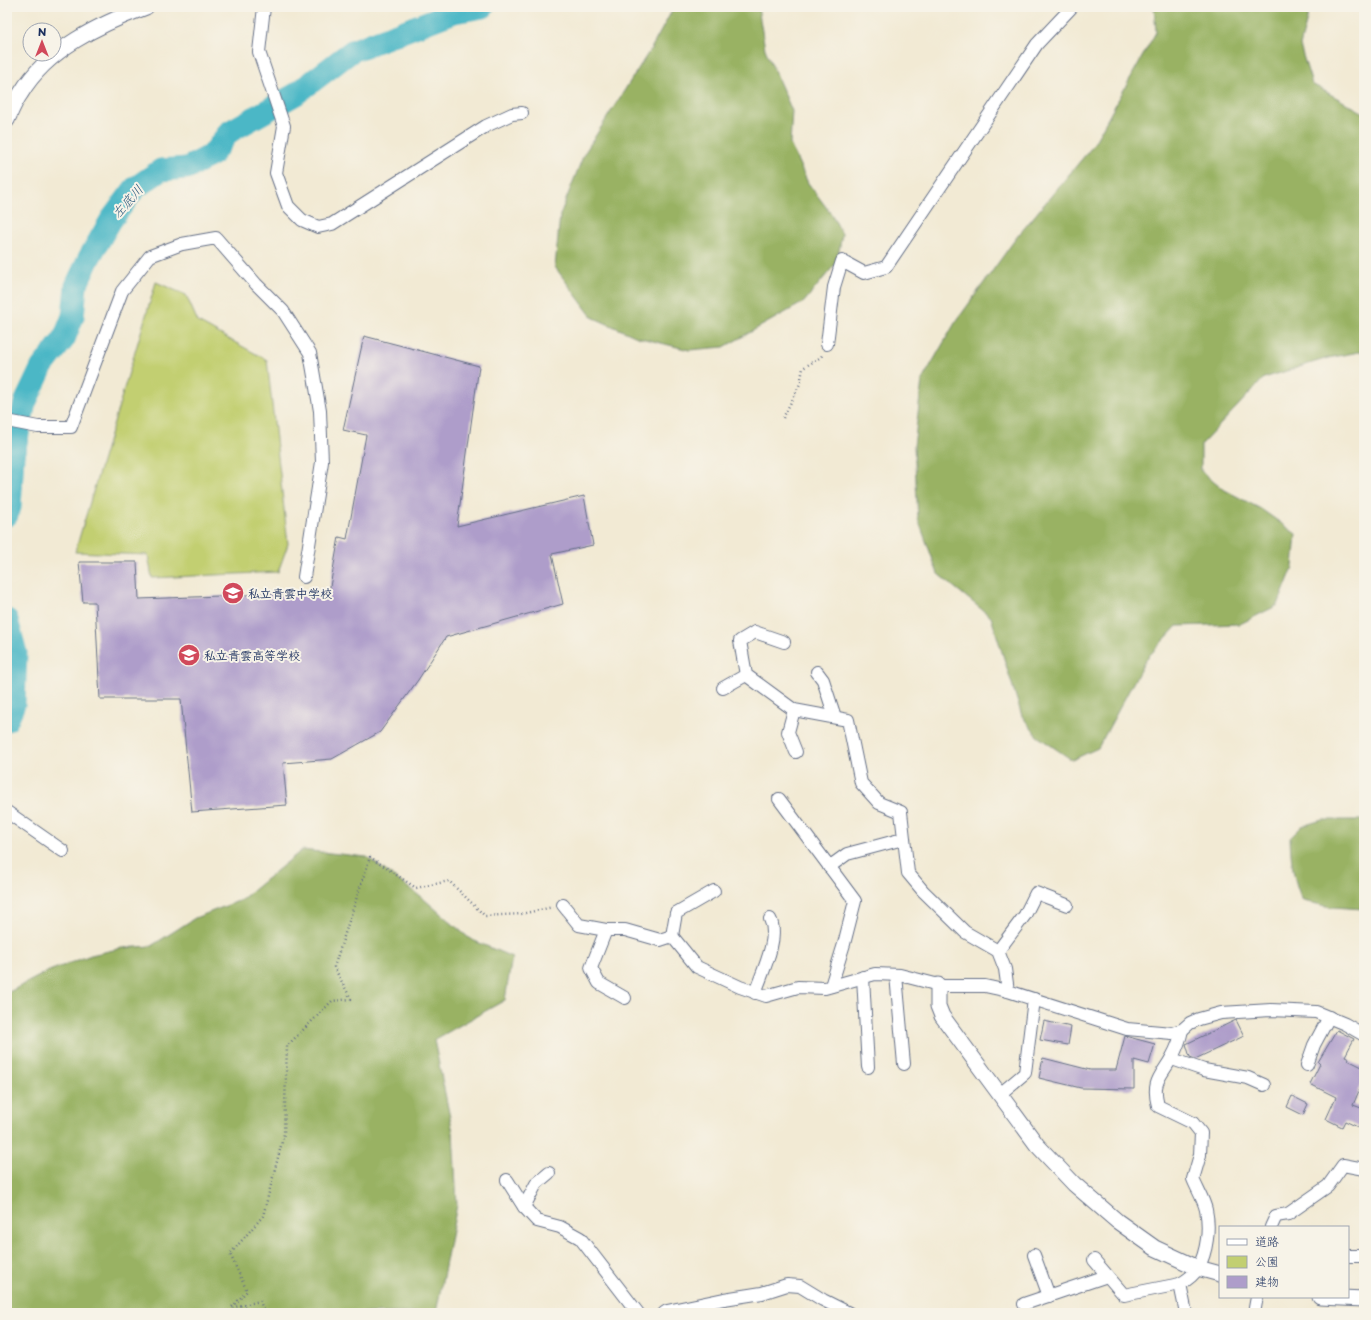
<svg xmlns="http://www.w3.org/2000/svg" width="1371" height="1320" viewBox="0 0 1371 1320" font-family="'Playpen Sans','Klee One',sans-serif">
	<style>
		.green { fill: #c2cf71; stroke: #6e7f68 }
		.forest { fill: #99b263; stroke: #5a7060 }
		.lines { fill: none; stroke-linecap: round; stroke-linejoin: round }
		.river { stroke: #4bb7c6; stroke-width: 23 }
		.building { fill: #ae9dca }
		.minor-casing { stroke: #667087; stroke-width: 14 }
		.tertiary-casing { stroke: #667087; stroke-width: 17 }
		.path { stroke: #667087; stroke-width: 2.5; stroke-dasharray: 1 3; stroke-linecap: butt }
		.minor { stroke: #fff; stroke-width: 12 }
		.tertiary { stroke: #fff; stroke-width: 15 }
		.labels { text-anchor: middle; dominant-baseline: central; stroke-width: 4; stroke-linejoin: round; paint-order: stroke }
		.poi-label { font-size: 12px; font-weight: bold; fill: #1b2f5e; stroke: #f7f3e8; text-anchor: start }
		.water-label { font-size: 13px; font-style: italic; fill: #29587d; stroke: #f7f3e8 }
	</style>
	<rect width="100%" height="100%" fill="#f7f3e8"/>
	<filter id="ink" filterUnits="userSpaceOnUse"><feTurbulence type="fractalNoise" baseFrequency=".025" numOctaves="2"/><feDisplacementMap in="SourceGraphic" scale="8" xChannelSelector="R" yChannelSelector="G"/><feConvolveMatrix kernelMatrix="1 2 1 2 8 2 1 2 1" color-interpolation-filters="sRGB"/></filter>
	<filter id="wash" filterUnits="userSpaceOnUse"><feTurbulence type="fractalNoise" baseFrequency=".012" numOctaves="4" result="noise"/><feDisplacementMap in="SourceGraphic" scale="16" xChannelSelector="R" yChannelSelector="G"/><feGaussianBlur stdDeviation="0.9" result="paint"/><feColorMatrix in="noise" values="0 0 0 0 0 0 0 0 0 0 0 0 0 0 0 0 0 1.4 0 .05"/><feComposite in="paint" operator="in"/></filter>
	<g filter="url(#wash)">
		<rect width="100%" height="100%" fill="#f2ead4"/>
		<polygon class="green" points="156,282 186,295 198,322 267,360 288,544 278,572 152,578 148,555 75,552"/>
		<g class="forest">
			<polygon points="674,7 758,7 765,49 792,111 790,144 808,183 832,215 842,234 837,262 804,302 724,347 689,350 637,337 592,317 555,267 560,215 584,154 652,47"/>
			<polygon points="1154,7 1310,7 1300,46 1312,84 1364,113 1364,351 1328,358 1264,378 1201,445 1201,471 1221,488 1261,509 1296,534 1293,567 1278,605 1240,624 1177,626 1146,659 1098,748 1072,760 1037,736 1022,716 991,617 938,574 918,519 914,446 922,380 955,323 1016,238 1092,147 1156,32"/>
			<path d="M1322,820H1364V909L1331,907L1303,901C1293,881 1291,860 1290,838L1302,826Z"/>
			<polygon points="302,850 367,857 425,900 470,939 512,957 505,1000 434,1040 453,1132 457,1205 436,1313 7,1313 7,993 49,971 91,955 122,948 151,946 195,918 241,900"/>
		</g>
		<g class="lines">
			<g class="river">
				<polyline points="7,515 10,507 13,456 25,403 42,367 64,339 73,316 76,286 89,258 111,220 135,188 161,170 187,168 212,155 229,132 296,94 352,51 454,12 483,7"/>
				<polyline points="7,620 16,653 14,704 7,720"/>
			</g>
		</g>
		<g id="blocks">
			<g class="building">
				<polygon points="364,336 479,366 457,526 584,496 593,545 552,554 563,604 446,637 418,680 380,732 332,759 283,763 287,805 192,812 181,699 100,699 95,602 83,602 79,562 137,562 139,599 329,592 339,537 347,539 366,435 343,430"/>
				<polygon points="1236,1020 1244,1036 1195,1059 1190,1057 1186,1044"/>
				<polygon points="1044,1021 1071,1027 1068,1045 1040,1040"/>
				<polygon points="1337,1030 1354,1039 1345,1056 1349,1058 1348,1060 1364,1068 1364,1079 1353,1105 1364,1109 1364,1130 1345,1121 1342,1127 1326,1119 1336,1097 1310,1084 1320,1064 1318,1062"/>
				<polygon points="1125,1036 1155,1044 1149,1064 1134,1060 1134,1089 1081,1088 1039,1078 1043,1058 1090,1070 1116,1070"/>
				<polygon points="1292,1096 1308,1104 1303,1115 1287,1107"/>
			</g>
		</g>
	</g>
	<g filter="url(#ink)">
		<use href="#blocks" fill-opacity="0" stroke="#667087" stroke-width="1"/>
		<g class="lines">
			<g class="minor-casing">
				<g id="minor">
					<polyline points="264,7 259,52 284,126 276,173 288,206 302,220 318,227 332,224 486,126 512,114 522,113"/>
					<polyline points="827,344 834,287 842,261 864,273 886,267 1037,44 1072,7"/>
					<polyline points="7,421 38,427 71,427 122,291 150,256 182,244 216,238 256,284 283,311 310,353 320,411 322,462 304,577"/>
					<polyline points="784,642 755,632 740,641 746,675 794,710 848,720 861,783 879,803 901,812 908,873 923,891 965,932 998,951 1005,969 1008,991"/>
					<polyline points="817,672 823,680 835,717"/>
					<polyline points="723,688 746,675"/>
					<polyline points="794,710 788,732 796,752"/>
					<polyline points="779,799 855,901 844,944 831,986"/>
					<polyline points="7,812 63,851"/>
					<polyline points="829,867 847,854 903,839"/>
					<polyline points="563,905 579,925 606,930 625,930 660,940 672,936 697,967 740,987 766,996 798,987 825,988 875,974 900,975 943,986 985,986 1008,991 1127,1029 1172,1033 1182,1030 1190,1023 1199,1019 1221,1013 1271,1010 1316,1012 1345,1024 1364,1035"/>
					<polyline points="606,930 591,968 599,983 625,998"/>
					<polyline points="672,936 676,913 714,891"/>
					<polyline points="998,951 1025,915 1036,893 1067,905"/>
					<polyline points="896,975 904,1064"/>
					<polyline points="863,977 868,1067"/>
					<path d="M755,993C762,973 780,937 770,919"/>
					<path d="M1182,1030C1180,1040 1177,1048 1172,1057C1162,1076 1151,1080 1158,1106L1193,1123L1201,1133L1200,1155L1193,1179C1197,1189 1204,1200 1206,1210C1210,1228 1207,1252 1198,1268C1194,1275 1187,1280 1180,1284L1186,1313"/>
					<polyline points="1172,1059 1204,1070 1248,1078 1264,1085"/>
					<polyline points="1307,1065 1314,1045 1329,1017"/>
					<polyline points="1000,1094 1025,1073 1034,999"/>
					<polyline points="507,1180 524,1207 537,1221 560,1227 580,1238 638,1313"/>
					<polyline points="524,1207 536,1184 549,1173"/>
					<polyline points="1271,1227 1276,1216 1288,1214 1328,1186 1343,1165 1364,1169"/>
					<polyline points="1034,1255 1049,1296"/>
					<polyline points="1348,1256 1364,1256"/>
					<polyline points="1094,1260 1124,1295 1180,1284"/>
					<polyline points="1024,1304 1107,1276"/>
					<polyline points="664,1313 667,1311 724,1299 762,1293 787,1285 800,1286 823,1300 849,1313"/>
					<polyline points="1254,1313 1257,1297"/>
				</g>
			</g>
			<g class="tertiary-casing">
				<g id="tertiary">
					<path d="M7,120C11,111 15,101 21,93C47,49 100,24 146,7"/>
					<polyline points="938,985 938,1006 942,1016 1037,1145 1074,1184 1117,1221 1155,1248 1198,1268 1220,1274"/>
					<polyline points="1320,1297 1364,1299"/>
				</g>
			</g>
			<g class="path">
				<polyline points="783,418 800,384 803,368 821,357 823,354"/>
				<polyline points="264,1313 260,1301 231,1308 247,1291 230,1254 263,1216 284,1134 287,1046 332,1001 351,999 334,967 370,857 416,888 449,881 485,916 521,914 553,907"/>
			</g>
			<use href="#minor" class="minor"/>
			<use href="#tertiary" class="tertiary"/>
		</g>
	</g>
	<defs>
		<g id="school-disc" transform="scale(1.15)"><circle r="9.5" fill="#d1495b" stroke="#f7f3e8"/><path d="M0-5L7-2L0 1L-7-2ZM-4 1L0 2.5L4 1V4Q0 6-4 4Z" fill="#fff"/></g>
	</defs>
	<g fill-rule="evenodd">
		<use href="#school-disc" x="233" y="593"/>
		<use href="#school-disc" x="189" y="655"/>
	</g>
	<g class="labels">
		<g class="poi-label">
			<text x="248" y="593">私立青雲中学校</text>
			<text x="204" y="655">私立青雲高等学校</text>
		</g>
		<g class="water-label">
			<text transform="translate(127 201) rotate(-49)">左底川</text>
		</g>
	</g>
	<rect width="1371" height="1320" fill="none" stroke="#f7f3e8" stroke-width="24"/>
	<rect x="1219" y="1226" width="130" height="72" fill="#f7f3e8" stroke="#9fa5b1"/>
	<rect x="1227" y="1239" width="20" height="6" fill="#ffffff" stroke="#9fa5b1"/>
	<text x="1255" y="1246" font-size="12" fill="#1b2f5e">道路</text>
	<rect x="1227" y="1256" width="20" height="12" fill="#c2cf71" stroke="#9fa5b1"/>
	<text x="1255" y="1266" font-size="12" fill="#1b2f5e">公園</text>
	<rect x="1227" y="1276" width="20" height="12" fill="#ae9dca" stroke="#9fa5b1"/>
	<text x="1255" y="1286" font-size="12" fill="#1b2f5e">建物</text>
	<g transform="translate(42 42)"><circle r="19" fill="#f7f3e8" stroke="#9fa5b1"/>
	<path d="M0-3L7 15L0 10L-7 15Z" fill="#d1495b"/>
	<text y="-6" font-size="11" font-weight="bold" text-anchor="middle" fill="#1b2f5e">N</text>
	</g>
</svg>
